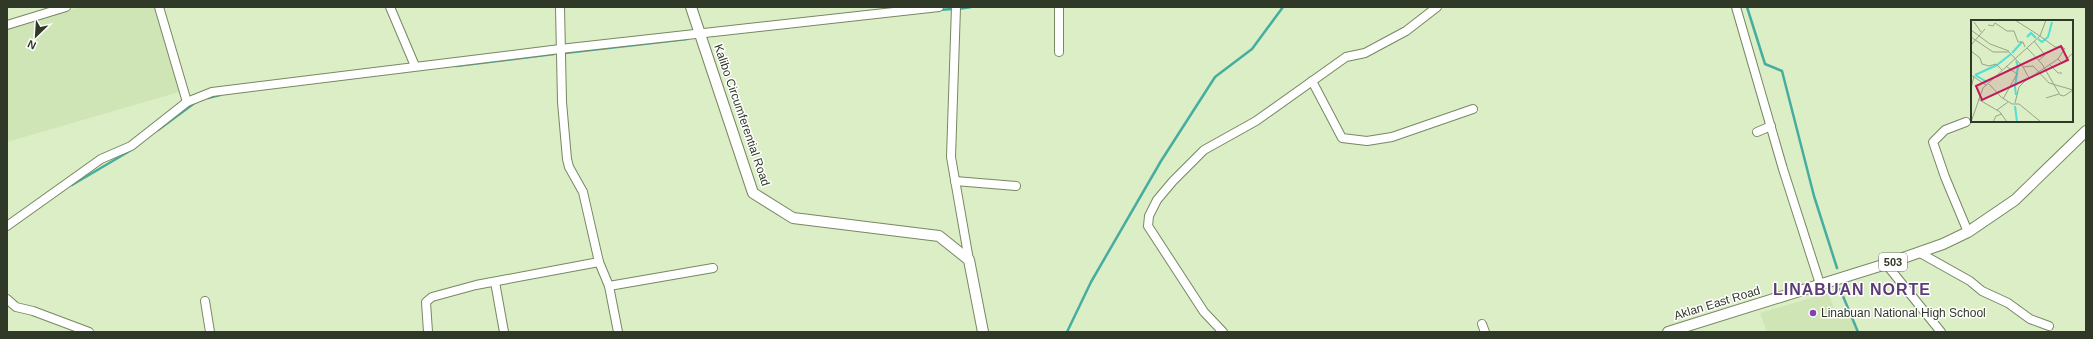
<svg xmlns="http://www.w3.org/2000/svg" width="2093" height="339" viewBox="0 0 2093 339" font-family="Arial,sans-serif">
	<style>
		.built { fill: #cfe5b5 }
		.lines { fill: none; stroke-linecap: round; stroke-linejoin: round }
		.stream { stroke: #46ada0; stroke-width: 2.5 }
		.minor-casing { stroke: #778863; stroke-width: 10 }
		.major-casing { stroke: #778863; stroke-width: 12 }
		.minor { stroke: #fff; stroke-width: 8 }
		.major { stroke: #fff; stroke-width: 10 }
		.poi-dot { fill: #8340b4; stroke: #fff; stroke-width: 1.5 }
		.labels { text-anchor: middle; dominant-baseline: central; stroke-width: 3; stroke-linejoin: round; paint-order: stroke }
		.shield { fill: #fff; stroke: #6e7468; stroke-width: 1 }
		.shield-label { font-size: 11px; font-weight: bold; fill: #303828 }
		.street-label { font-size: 12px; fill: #303828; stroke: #fff }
		.poi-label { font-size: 12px; fill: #303828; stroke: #fff; text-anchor: start }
		.district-label { font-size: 16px; font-weight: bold; letter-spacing: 1px; fill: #5d3d78; stroke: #fff }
		.inset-river { fill: none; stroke: #4fdfd4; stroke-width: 2 }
		.inset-road { fill: none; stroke: #97a586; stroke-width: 1 }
		.view { fill: #c2185b; fill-opacity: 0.15; stroke: #c2185b; stroke-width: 2 }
		.inset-edge { fill: none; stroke: #303828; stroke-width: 2 }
	</style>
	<rect width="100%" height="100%" fill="#dbeec5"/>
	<g class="built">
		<polygon points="79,7 155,7 179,92 7,142 7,29"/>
		<polygon points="1828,293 1837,315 1848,311 1858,332 1767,332 1760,313"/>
	</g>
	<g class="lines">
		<g class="stream">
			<polyline points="1747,7 1765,64 1782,71 1814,196 1837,268"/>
			<polyline points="958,9 971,7"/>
			<polyline points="938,10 953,9"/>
			<polyline points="565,53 687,39"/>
			<polyline points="456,66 554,54"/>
			<polyline points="208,98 220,95"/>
			<polyline points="158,130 196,102"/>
			<polyline points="72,185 133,149"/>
			<polyline points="1840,289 1858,332"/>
			<polyline points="1067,332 1091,282 1161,161 1215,77 1252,49 1283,7"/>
		</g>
		<g class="minor-casing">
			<g id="minor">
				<polyline points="390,7 415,66"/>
				<polyline points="560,7 562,102 567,159 569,167 583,192 599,262 609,286 618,332"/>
				<polyline points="956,7 951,157 969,260"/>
				<polyline points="1736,7 1783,169 1820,284"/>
				<polyline points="7,25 66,7"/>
				<polyline points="1059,52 1059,7"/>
				<polyline points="1312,81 1342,138 1367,141 1392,137 1473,109"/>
				<polyline points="187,102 212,92 560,49 939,7"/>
				<polyline points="1966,122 1945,130 1933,142 1945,177 1968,232"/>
				<polyline points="1757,132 1771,126"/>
				<polyline points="955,181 1016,186"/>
				<polyline points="7,226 101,159 131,146 187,102 159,7"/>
				<polyline points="1920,253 1970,281 1982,291 2008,303 2030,319 2049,326"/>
				<polyline points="1886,264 1941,332"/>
				<polyline points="495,282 504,332"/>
				<polyline points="609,286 713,268"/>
				<polyline points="7,299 16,307 33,311 89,332"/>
				<polyline points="205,301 210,332"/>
				<polyline points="1482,324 1485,332"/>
				<polyline points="428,332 426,302 432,297 476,285 599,262"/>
				<polyline points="1223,332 1204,312 1148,226 1149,216 1157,200 1173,181 1204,150 1256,121 1346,57 1365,53 1406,31 1437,7"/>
			</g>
		</g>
		<g class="major-casing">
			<g id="major">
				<polyline points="691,7 753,193 793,218 939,236 969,260 983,332"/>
				<polyline points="1668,332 1886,264 1943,244 1968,232 2015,200 2086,131"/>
			</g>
		</g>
		<use href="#minor" class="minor"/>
		<use href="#major" class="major"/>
	</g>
	<circle class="poi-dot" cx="1813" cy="313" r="4"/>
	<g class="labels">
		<rect class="shield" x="1879" y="253" width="28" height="18" rx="3"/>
		<g class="shield-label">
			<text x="1893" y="262">503</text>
		</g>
		<g class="street-label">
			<text transform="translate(742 115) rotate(71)">Kalibo Circumferential Road</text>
			<text transform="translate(1717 303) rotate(-17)">Aklan East Road</text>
		</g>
		<g class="poi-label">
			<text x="1821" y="313">Linabuan National High School</text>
		</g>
		<g class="district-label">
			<text x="1852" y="289">LINABUAN NORTE</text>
		</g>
	</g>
	<g transform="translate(1971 20)">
		<rect width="102" height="102" fill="#dbeec5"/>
		<path class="inset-river" d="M56,17L60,13L65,18M67,19L71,22L77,17L81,2M41,33L51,22M45,41L47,46L44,67L45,75M26,45L40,34M4,55L16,62M4,55L26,45M44,86L46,102"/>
		<path class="inset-road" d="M44,0L69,16M3,2L10,12M17,5L22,6L24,3L36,11H43L47,22H52L54,27M0,10L19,24L38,31M69,16L84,27L93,28M0,17L22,32H38L52,47L62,46L78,63L102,70M63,21L74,35L68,40M0,25L14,9M56,28L71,44L89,75L93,76L102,70M94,28L87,39L91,43L102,33M0,31L9,38L11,44L18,46L25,44L31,50M79,45L87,53H91M52,47L58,58M0,55L15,65M18,64L30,77L41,84H48L70,102M0,68L3,56M75,78L88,74M7,79L29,92L36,102M32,79L46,54L35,46M44,83L48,67L54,61L87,39M26,90L37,82M0,102L12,68L69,16L75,0M22,102L25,96L31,94"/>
		<path class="view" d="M90,26L97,40L11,80L5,66Z"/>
		<rect width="102" height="102" class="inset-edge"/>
	</g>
	<rect width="2093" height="339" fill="none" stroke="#303828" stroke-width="16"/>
	<g transform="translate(36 36) rotate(205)" stroke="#ffffff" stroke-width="3" paint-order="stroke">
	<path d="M0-3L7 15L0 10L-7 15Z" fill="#303828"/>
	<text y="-6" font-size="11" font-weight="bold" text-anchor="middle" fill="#303828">N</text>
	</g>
</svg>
